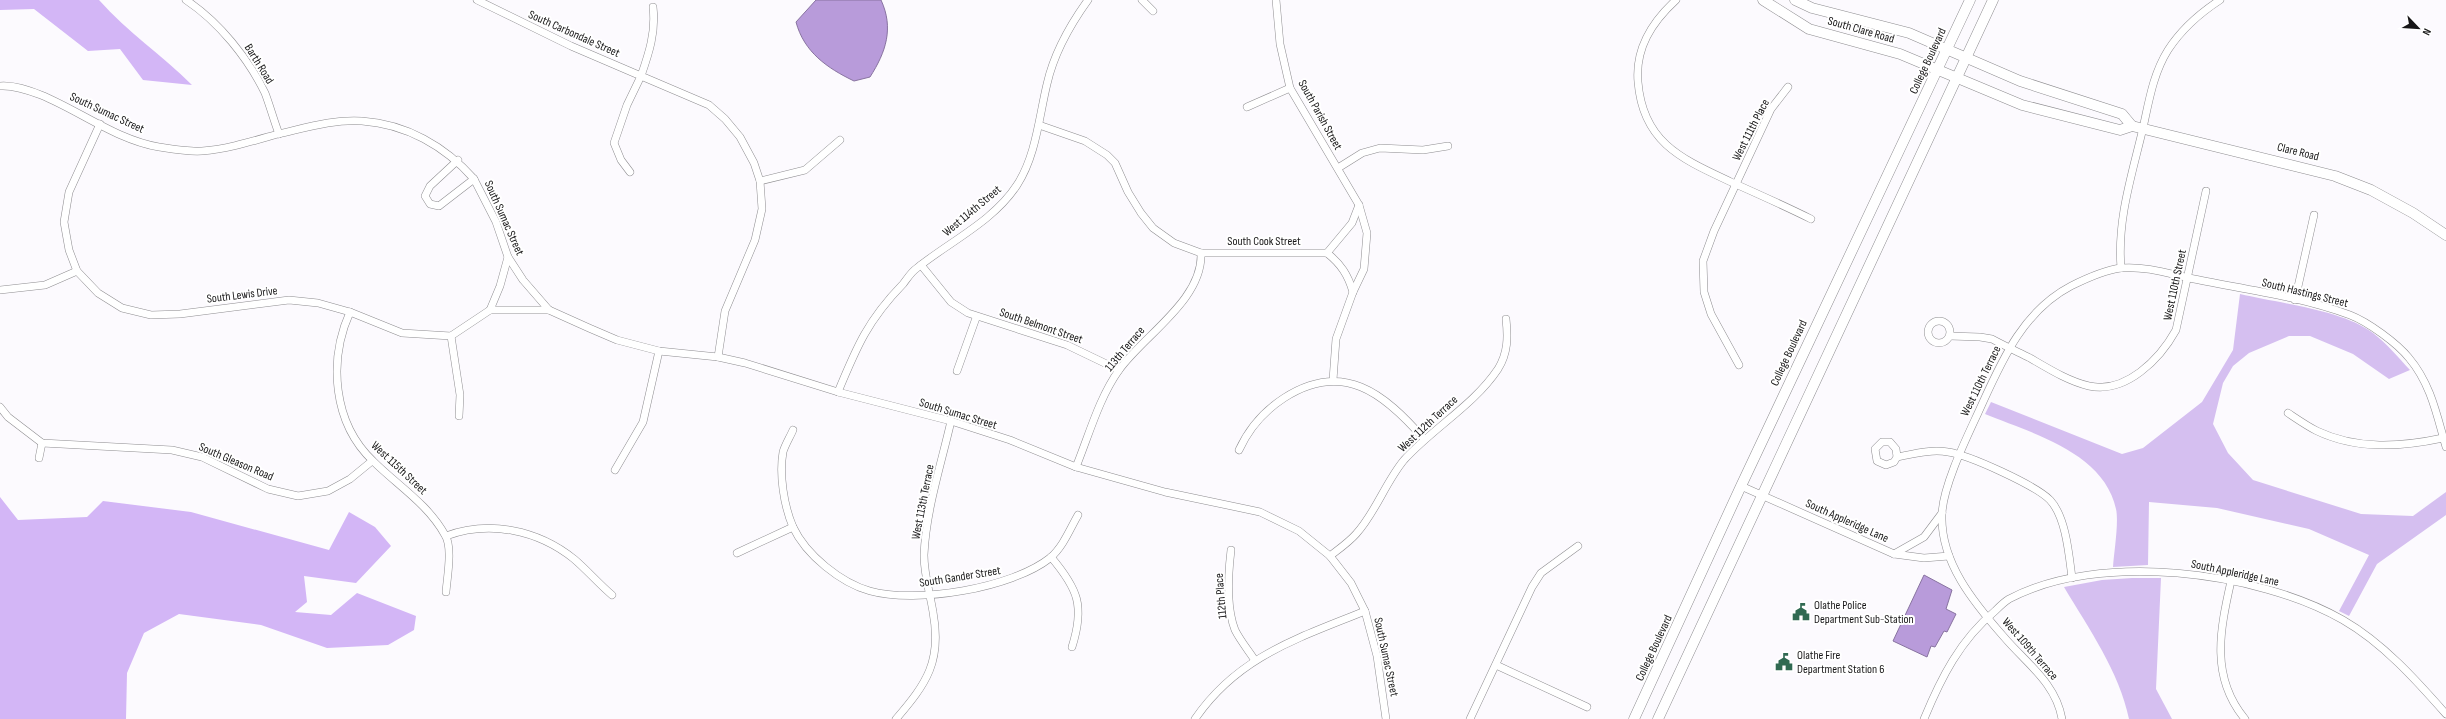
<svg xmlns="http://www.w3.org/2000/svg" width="2446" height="719" viewBox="0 0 2446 719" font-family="'Sofia Sans Condensed',sans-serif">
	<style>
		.green { fill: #d5bff0 }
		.forest { fill: #d3b6f6 }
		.water { fill: #b89bda; stroke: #8873a0 }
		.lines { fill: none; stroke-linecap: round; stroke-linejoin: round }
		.street-casing { stroke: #8e8d90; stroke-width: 8 }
		.secondary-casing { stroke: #8e8d90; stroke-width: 11 }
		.street { stroke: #fff; stroke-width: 7 }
		.secondary { stroke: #fff; stroke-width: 10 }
		.labels { text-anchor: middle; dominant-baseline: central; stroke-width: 4; stroke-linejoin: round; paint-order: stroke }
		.street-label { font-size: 12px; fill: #171617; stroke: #fff }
		.poi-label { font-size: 12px; fill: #171617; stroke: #fff; text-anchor: start }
	</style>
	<rect width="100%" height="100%" fill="#fcfafe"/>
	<g class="green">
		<path d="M2240,294C2278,303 2343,310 2373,333C2387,344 2398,357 2410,370L2389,379L2353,354L2310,336H2289L2249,353L2233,366L2223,383L2213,424L2228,453L2253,480L2361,514L2413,516L2446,492V515L2377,564L2349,616L2339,611L2369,555L2309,529L2217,508L2149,502L2148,565L2113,567C2114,552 2119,522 2116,509C2104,452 2031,433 1985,414L1991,402L2122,454L2143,448L2202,402L2233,350Z"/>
		<path d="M2132,578H2161L2156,689L2172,719H2129C2119,671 2089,629 2064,587L2102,580Z"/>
	</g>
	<g class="forest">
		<path d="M0,0H99C127,32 162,55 192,85L143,80L120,49L88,51L34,9L0,10Z"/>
		<polygon points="0,497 18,520 87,517 103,501 191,512 329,550 349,512 375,527 391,546 356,583 304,576 307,602 295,612 331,615 357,593 416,616 414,630 388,645 327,648 261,625 179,614 144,633 127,673 126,719 0,719"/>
	</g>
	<g class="water">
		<path d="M816,0H881C894,28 886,52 870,77L854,81C827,68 804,52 796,22Z"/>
		<polygon points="1924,575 1952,590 1946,609 1956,614 1947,632 1944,631 1935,647 1931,646 1927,657 1893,641"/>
	</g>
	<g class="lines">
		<g class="street-casing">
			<g id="street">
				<path d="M186,0C219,22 248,58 265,93C270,106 274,121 279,134"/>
				<polyline points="477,0 571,46 641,76 627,105 614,143 621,160 630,172"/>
				<polyline points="1142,0 1153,11"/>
				<polyline points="1276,0 1280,44 1290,88 1359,205 1367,233 1364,269 1353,292 1336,339 1333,380"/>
				<path d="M1676,0C1652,22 1635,48 1638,82C1643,143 1682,159 1731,182C1758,194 1785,206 1811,219"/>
				<path d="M653,7C656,32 649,53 641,76L709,105L725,119L740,137L754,163L760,181L762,209L755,240L725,311L718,357"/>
				<path d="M0,86C14,85 28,90 41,95C80,111 117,140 159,147C172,149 188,152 202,151C228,149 253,141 278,134C305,128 334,119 362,121C406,124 445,146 474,179L439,206L430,204L425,196L430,186L458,160"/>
				<polyline points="1247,107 1290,88"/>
				<polyline points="100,124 69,192 64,222 69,250 77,271 98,293 122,308 151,315 180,314 289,300 318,303 350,312 402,333 451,336 490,310 500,286 508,257"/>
				<polyline points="1039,125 1085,141 1107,155 1115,163 1128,192 1141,213 1153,228 1174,243 1201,253 1327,253 1352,223 1359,205"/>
				<polyline points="1338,168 1362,153 1380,148 1423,150 1448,146"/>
				<polyline points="474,179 496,222 508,257 523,280 549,310 589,328 617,340 659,351 718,357 745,363 838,392 951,421 1010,440 1076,467 1165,492 1260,512 1299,531 1330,556 1351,583 1365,611 1377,656 1386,719"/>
				<polyline points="760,181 805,170 840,140"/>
				<path d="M1327,253C1341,264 1348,275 1353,292"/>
				<polyline points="921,265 951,302 968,313 1067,345 1119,370"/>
				<path d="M2121,268C2117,219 2132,175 2143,128C2149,101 2153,74 2168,50C2181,30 2200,13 2220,0"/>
				<polyline points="0,290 45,285 77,271"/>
				<polyline points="2295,300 2314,215"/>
				<polyline points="490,310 549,310"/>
				<path d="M350,312C328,361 333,423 373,461C397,485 428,504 445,535C453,547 447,578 446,592"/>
				<circle cx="1939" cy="332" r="11"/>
				<polyline points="451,336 460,395 459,416"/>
				<path d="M1950,336L1980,337L1992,339C2005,346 2018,352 2030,358C2049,369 2068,381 2089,386C2126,394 2160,359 2176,330L2206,191"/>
				<polyline points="1739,365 1711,314 1704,292 1703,261 1714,231 1771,109 1788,87"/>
				<polyline points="957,371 976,318"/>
				<path d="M838,392C857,346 868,320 903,284C907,279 911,272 917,268C949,242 994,221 1017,185C1036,156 1039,117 1047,84C1054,53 1070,25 1088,0"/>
				<polyline points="0,407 8,417 42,443 172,450 202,457 268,489 298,496 328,491 350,479 372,461"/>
				<path d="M2288,413C2297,419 2307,426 2317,431C2357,450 2401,447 2443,438"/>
				<path d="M793,430C790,437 785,445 783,452C779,475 784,506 793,527C806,555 841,583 870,591C917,604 1012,588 1050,558C1063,547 1070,529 1078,515"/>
				<path d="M1239,450C1249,428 1264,411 1284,398C1343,360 1384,393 1424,439"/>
				<path d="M1897,457L1896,449L1890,442H1882L1875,449L1877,461L1886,465L1894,462L1897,457C1913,454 1931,449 1948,452C1969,455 2035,485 2050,500C2066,517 2069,555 2072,578"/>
				<polyline points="39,458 42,443"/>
				<path d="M1076,467C1089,435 1099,398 1119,370C1144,335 1203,300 1201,253"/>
				<polyline points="615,470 643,422 659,351"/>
				<polyline points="1741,486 1894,554 1924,558 1949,556"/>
				<path d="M446,536C490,520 538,530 574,559C587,570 599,584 612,595"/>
				<path d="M1231,550C1228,575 1226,607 1235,630C1240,640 1248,650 1254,659"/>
				<polyline points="737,553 793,527"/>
				<polyline points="1894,554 1924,537 1942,513"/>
				<path d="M1330,556C1339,549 1349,542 1356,534C1376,512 1385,483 1404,460C1433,428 1474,405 1498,369C1508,353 1508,337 1506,319"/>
				<path d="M1051,557C1078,589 1085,606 1072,647"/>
				<path d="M2231,581C2220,630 2210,677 2245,719"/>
				<polyline points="1496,665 1587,707"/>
				<path d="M896,719C927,683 942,661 933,612C930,593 924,575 924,555C926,510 941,465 951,421"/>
				<path d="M1195,719C1238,656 1299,638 1365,611"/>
				<polyline points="1470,719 1532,587 1541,573 1578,546"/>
				<path d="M1924,719C1941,678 1960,640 1995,611C1999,607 2004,602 2009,599C2099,551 2257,571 2343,620C2383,643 2416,680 2446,714"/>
				<path d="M2062,719C2056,683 2026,663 2004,637C1974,603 1940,562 1942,514C1943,486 1966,439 1978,413C2000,365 2021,312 2071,286C2085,279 2105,270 2121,268C2144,266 2167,273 2189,278C2242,289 2299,296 2350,315C2368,322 2397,343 2409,358C2431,384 2437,416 2446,447"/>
			</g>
		</g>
		<g class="secondary-casing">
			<g id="secondary">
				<polyline points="1763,0 1809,29 1900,54 2022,105 2120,130 2132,126 2335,176 2371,190 2413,213 2446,235"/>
				<polyline points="1795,0 1812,8 1909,33 2020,81 2122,114 2132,126"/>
				<polyline points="1634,719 1741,486 1970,0"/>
				<polyline points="1658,719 1993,0"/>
			</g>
		</g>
		<use href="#street" class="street"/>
		<use href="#secondary" class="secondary"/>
	</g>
	<defs>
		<g id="civic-bare" transform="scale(1.38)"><path d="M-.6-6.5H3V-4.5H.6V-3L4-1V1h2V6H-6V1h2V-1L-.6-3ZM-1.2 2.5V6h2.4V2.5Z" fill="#316a52" stroke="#fff" stroke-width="2.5" paint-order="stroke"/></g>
	</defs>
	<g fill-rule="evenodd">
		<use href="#civic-bare" x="1801" y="612"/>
		<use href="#civic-bare" x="1784" y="662"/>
	</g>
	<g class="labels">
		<g class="street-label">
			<text transform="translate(1861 30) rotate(16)">South Clare Road</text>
			<text transform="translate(574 34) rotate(24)">South Carbondale Street</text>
			<text transform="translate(1928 61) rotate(-65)">College Boulevard</text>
			<text transform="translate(259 64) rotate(58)">Barth Road</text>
			<text transform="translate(107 113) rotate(25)">South Sumac Street</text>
			<text transform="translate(1320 115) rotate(61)">South Parish Street</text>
			<text transform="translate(1751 130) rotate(-63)">West 111th Place</text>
			<text transform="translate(2298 152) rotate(14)">Clare Road</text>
			<text transform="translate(972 211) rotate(-40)">West 114th Street</text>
			<text transform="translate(504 218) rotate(66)">South Sumac Street</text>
			<text x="1264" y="241">South Cook Street</text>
			<text transform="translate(2175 285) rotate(-78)">West 110th Street</text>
			<text transform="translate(2305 293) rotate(14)">South Hastings Street</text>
			<text transform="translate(242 295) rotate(-7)">South Lewis Drive</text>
			<text transform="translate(1041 326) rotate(19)">South Belmont Street</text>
			<text transform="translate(1125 349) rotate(-50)">113th Terrace</text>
			<text transform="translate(1789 353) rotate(-65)">College Boulevard</text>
			<text transform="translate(1981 381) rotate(-64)">West 110th Terrace</text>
			<text transform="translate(958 414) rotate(17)">South Sumac Street</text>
			<text transform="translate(1428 424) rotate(-43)">West 112th Terrace</text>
			<text transform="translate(236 462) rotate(23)">South Gleason Road</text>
			<text transform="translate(399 468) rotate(43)">West 115th Street</text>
			<text transform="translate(923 502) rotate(-79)">West 113th Terrace</text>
			<text transform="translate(1847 521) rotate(24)">South Appleridge Lane</text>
			<text transform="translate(2235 573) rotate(12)">South Appleridge Lane</text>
			<text transform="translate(960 577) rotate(-9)">South Gander Street</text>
			<text transform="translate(1221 596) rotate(-95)">112th Place</text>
			<text transform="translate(1654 648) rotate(-65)">College Boulevard</text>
			<text transform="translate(2030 649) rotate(49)">West 109th Terrace</text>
			<text transform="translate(1386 657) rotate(78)">South Sumac Street</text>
		</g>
		<g class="poi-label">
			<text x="1814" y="605">Olathe Police<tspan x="1814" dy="14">Department Sub-Station</tspan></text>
			<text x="1797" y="655">Olathe Fire<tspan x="1797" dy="14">Department Station 6</tspan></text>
		</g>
	</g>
	<g transform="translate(2418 28) rotate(115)" stroke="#ffffff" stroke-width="3" paint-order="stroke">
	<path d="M0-3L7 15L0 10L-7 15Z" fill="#171617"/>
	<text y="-6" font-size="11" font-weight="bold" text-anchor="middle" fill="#171617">N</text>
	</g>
</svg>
